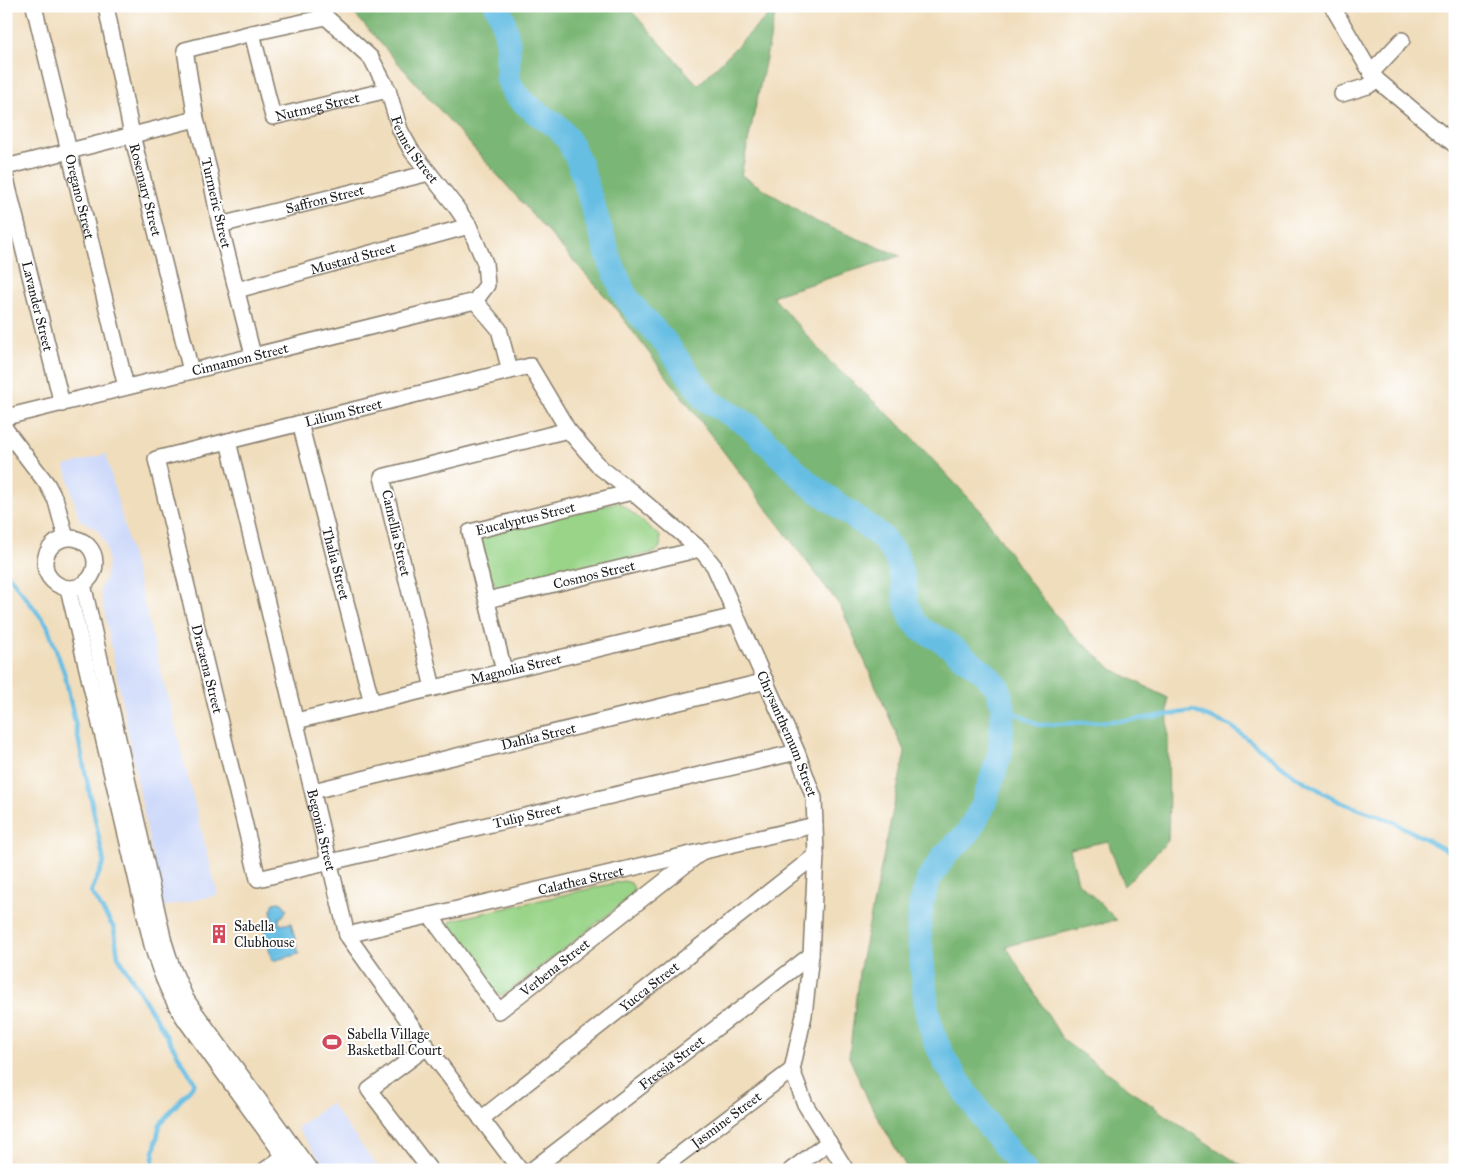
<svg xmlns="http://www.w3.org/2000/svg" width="1461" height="1176" viewBox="0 0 1461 1176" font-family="'IM FELL Great Primer',serif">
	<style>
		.built { fill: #cfdafa }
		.green { fill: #99d488; stroke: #5a7852 }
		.forest { fill: #7ab674; stroke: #4b6948 }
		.water { fill: #66bee3; stroke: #416d80 }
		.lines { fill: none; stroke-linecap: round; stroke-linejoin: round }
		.stream { stroke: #66bee3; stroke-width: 4.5 }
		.river { stroke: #66bee3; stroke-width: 25 }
		.minor-casing { stroke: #867c6c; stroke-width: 18 }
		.minor { stroke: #fff; stroke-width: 15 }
		.labels { text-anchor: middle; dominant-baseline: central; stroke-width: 4; stroke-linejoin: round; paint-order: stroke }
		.street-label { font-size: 14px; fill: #1c1c1c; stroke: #fff }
		.poi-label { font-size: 14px; fill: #1c1c1c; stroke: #fff; text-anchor: start }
	</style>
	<rect width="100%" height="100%" fill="#fff"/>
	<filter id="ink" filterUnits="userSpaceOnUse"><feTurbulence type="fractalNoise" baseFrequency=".02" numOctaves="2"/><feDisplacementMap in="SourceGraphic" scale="10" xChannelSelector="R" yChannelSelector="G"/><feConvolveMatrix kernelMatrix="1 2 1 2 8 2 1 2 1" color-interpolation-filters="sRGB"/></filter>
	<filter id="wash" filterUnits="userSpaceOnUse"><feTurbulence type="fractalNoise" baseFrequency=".0096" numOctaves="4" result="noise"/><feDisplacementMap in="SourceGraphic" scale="20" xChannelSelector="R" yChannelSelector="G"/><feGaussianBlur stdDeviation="1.12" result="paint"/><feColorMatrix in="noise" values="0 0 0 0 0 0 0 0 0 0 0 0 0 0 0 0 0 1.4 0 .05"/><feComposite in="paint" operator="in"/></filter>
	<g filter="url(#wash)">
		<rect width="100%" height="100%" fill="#f0ddbc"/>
		<g class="built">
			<polygon points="106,454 218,895 162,907 100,589 106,576 108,561 106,545 98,530 79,519 65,466"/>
			<polygon points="330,1103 380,1170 328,1170 297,1128"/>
		</g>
		<g class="green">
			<path d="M619,502L660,536C661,544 661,548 655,552L506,588L500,589C487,580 486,558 482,544V539L485,534Z"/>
			<polygon points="624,881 631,883 634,889 632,896 508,992 501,995 496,994 448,929 449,923 453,920"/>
		</g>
		<path class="forest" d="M353,6H627L698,85L777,6L741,175L817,222L900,256L772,296L831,363L901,426L981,511L1028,580L1068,630L1112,669L1168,698C1167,746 1170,793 1168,841L1124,886L1108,841L1070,849L1078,882L1117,920L1006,946L1063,1040L1166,1116L1248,1170H908L870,1104L849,1057L859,972L905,753L841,607L612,304L351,10Z"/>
		<polygon class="water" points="278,902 282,903 287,909 283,916 279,918 280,925 291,923 299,954 272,961 264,930 274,927 271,910 274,903"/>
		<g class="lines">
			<g class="stream">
				<polyline points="6,572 47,625 65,675 104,862 91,892 114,928 118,956 195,1083 160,1124 153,1157 153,1170"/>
				<polyline points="1003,707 1039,725 1132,720 1193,711 1231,726 1295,776 1340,802 1390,820 1455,855"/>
			</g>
			<polyline class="river" points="497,6 503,19 508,43 508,79 515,94 534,111 558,127 569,141 579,162 609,258 624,294 636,310 665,342 707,400 750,426 809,484 881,536 896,556 904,582 906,603 913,620 922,630 943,641 985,673 998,688 1003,707 1000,753 983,806 967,834 945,855 929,879 921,904 919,932 927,1012 935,1040 946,1063 990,1128 1024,1170"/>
		</g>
	</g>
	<g filter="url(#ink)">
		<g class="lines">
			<g class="minor-casing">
				<g id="minor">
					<path id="s1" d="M34,6L126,387"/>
					<path id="s2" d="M106,6L132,135L191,371"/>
					<path id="s3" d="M319,6L326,17L371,58L388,90L400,130L411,150L456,207L469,226L485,263L487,285L475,301"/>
					<polyline points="1332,6 1367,66 1377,80 1455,145"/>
					<path id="s4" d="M252,33L273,117L388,90"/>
					<polyline points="1371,73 1402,40"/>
					<polyline points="1342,94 1368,86 1377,80"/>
					<polyline points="6,167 196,119"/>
					<path id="s5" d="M6,179L62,404"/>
					<path id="s6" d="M220,225L429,173"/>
					<path id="s7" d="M237,290L469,226"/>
					<polyline points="475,301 499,329 510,371"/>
					<polyline points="253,355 220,225 210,174 196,119 185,50 252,33 326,17"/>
					<path id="s8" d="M6,417L475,301"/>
					<path id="s9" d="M300,423L372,703"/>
					<polyline points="6,430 47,484 56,501 66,538"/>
					<path id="s10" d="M228,441L347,935L427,1047L520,1170"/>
					<circle cx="70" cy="563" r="25"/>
					<polyline points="83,584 164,942 172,967 186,999 197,1015 310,1170"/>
					<path d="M68,588L152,945C160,972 170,998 186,1021L294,1170"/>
					<path id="s11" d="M487,600L700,549"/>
					<path id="s12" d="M504,671L470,532L632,492"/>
					<polyline points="433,688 382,477 568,430"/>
					<path id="s13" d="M296,721L735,616"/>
					<path id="s14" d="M797,752L258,879L156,459L530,366L568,430L601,468L632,492L700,549L714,566L797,752L814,798L816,855L811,955L804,1015L792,1070L805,1104L846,1170"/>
					<path id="s15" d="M313,791L766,681"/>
					<path id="s16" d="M430,915L499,1011L698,855"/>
					<path id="s17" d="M347,935L815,825"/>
					<polyline points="427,1047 369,1090 430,1170"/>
					<path id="s18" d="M481,1119L816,855"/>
					<polyline points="265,1170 291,1151"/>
					<path id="s19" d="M532,1170L811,955"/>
					<path id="s20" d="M659,1170L792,1070"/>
					<polyline points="791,1170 829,1142"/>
				</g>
			</g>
			<use href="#minor" class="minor"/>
		</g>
	</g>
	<defs>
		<g id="building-bare" transform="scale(1.5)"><path d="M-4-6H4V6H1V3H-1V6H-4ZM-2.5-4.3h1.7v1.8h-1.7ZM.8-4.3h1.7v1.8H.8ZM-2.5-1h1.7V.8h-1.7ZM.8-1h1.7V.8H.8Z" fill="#d1495b" stroke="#fff" stroke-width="2.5" paint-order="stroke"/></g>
		<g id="stadium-bare" transform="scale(1.5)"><path d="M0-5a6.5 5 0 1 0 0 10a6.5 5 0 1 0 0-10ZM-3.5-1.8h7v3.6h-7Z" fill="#d1495b" stroke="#fff" stroke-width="2.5" paint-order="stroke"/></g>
	</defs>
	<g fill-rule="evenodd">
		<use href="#building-bare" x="219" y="934"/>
		<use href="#stadium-bare" x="332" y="1042"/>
	</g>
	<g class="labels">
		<g class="street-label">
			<text stroke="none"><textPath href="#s4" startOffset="132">Nutmeg Street</textPath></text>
			<text stroke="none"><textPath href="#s3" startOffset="176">Fennel Street</textPath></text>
			<text stroke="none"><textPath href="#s2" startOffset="188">Rosemary Street</textPath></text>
			<text stroke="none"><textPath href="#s1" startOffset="196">Oregano Street</textPath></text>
			<text stroke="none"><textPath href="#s6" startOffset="108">Saffron Street</textPath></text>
			<text transform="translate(216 203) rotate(77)">Turmeric Street</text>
			<text stroke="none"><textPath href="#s7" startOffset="120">Mustard Street</textPath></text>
			<text stroke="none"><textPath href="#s5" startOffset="131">Lavander Street</textPath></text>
			<text stroke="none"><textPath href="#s8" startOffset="241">Cinnamon Street</textPath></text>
			<text stroke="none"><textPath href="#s14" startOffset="1179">Lilium Street</textPath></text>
			<text stroke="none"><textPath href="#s12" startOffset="200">Eucalyptus Street</textPath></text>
			<text transform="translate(396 533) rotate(77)">Camellia Street</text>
			<text stroke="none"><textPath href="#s9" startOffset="145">Thalia Street</textPath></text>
			<text stroke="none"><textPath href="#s11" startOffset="110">Cosmos Street</textPath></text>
			<text stroke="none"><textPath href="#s13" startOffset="226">Magnolia Street</textPath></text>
			<text transform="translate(207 669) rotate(76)">Dracaena Street</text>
			<text stroke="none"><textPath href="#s14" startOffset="1829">Chrysanthemum Street</textPath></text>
			<text stroke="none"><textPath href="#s15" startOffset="232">Dahlia Street</textPath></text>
			<text transform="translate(527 816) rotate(-13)">Tulip Street</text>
			<text stroke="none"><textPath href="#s10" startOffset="400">Begonia Street</textPath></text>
			<text stroke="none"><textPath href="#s17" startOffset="240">Calathea Street</textPath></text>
			<text stroke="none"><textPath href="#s16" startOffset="189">Verbena Street</textPath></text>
			<text stroke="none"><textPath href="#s18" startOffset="214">Yucca Street</textPath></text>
			<text stroke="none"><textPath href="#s19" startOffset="176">Freesia Street</textPath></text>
			<text stroke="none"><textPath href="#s20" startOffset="84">Jasmine Street</textPath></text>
		</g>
		<g class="poi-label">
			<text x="234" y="926">Sabella<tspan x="234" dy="16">Clubhouse</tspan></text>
			<text x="347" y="1034">Sabella Village<tspan x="347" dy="16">Basketball Court</tspan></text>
		</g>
	</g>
	<rect width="1461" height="1176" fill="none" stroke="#fff" stroke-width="25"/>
</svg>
